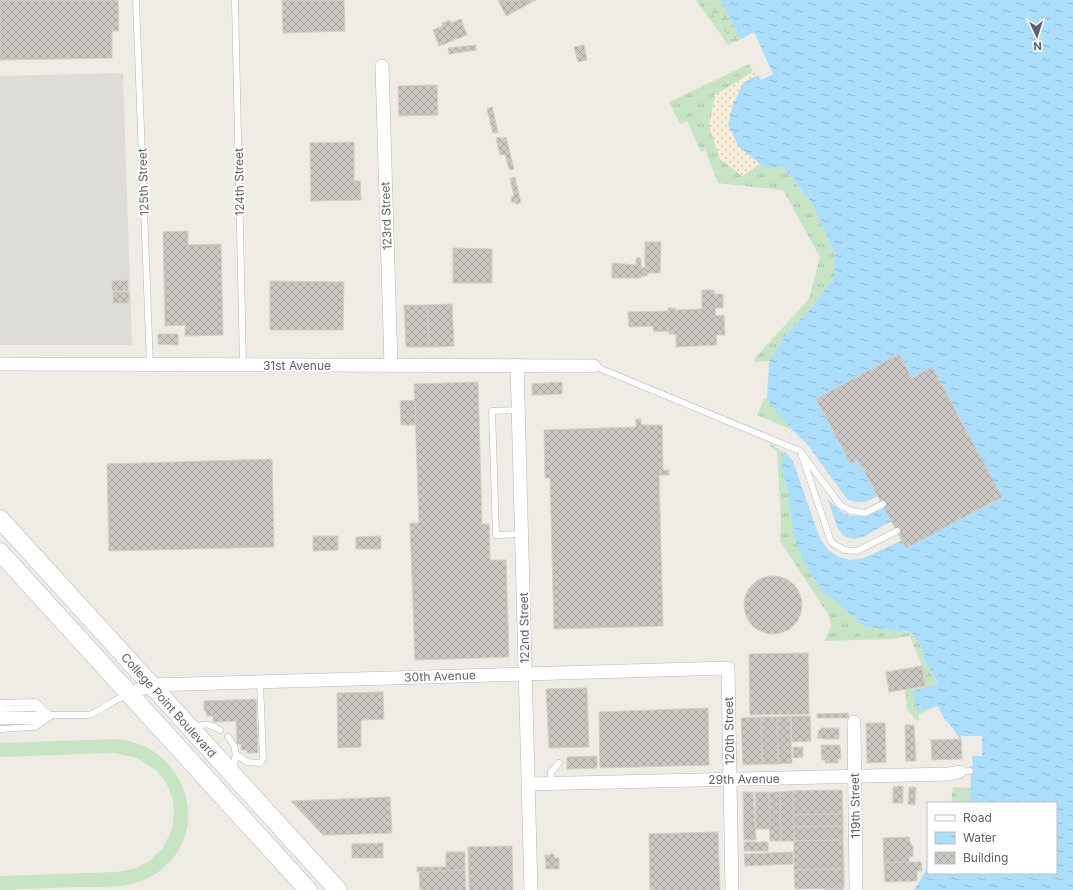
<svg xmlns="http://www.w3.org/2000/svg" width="1073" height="890" viewBox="0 0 1073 890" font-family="Inter,sans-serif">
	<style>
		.industrial { fill: #dedcd8 }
		.grass { fill: url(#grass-tufts) }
		.wetland { fill: url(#wetland-marsh) }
		.sand { fill: url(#sand-dots) }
		.garden { fill: #c7e5c4 }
		.water { fill: url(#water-ripples) }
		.pier { fill: #efece6 }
		.building { fill: url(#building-cross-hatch); stroke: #d3cec5 }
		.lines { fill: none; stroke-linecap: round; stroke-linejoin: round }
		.service-casing { stroke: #b3b7ba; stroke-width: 7 }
		.minor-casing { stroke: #b3b7ba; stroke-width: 14 }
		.secondary-casing { stroke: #b2b6ba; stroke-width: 19 }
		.service { stroke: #fff; stroke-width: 6 }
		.minor { stroke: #fff; stroke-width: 13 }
		.secondary { stroke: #fff; stroke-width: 18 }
		.labels { text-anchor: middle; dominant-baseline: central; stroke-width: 4; stroke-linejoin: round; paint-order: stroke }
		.street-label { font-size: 12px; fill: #5e6265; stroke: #fff }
	</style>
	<defs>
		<pattern id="grass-tufts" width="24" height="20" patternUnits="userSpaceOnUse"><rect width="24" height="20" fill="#c7e5c4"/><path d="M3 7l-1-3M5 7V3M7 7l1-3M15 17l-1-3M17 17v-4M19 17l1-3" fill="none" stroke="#a5bda3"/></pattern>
		<pattern id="wetland-marsh" width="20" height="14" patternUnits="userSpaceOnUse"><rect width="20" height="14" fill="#c7e5c4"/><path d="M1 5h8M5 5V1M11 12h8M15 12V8" fill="none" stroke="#a5bda3"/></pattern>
		<pattern id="sand-dots" width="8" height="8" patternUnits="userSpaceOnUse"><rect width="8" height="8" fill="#f9eed8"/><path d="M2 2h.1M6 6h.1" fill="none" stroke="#cdc4b3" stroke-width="1.8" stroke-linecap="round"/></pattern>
		<pattern id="water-ripples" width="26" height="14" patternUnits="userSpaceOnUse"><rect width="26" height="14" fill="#abdefa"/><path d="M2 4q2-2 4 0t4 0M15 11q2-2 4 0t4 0" fill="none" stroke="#8eb7ce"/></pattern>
		<pattern id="building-cross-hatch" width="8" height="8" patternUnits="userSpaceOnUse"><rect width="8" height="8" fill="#cbc7c2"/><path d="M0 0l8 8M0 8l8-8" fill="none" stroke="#a8a5a1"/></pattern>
	</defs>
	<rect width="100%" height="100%" fill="#efece6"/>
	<polygon class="industrial" points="123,73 132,345 0,345 0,76"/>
	<g class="grass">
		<polygon points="696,0 704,0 731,40 728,45"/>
		<polygon points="749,64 753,72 715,95 742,176 760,164 764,167 783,167 811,202 835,253 834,277 813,306 786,335 769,361 755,362 754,359 809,299 820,257 783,190 718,183 705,150 701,152 687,121 680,124 669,102"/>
		<polygon points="767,398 792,430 757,415 764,399"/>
		<polygon points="771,444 785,453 781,465 790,503 816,580 823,593 836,601 864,627 911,632 921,646 924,658 938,685 912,691 938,706 919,714 919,720 916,720 907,710 905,689 922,666 910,636 891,639 824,641 831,627 829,616 780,541 781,521 777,451 770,446"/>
		<polygon points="953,787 971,788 970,803 951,803"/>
	</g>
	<polygon class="wetland" points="704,0 720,0 741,39 728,45 731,40"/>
	<polygon class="sand" points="753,72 758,75 743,83 739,147 760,164 742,176 720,159 709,126 715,95"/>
	<path class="garden" d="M116,739C190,745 217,840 150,877C128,889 101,887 76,887C51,888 25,889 0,890V876L116,872L133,869L148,862L163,848L172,829L174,813L173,800L166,782L157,771L137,758L114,753L0,757V743Z"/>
	<path class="water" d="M720,0H1073V890H914L928,867V873H1056V803H970L971,777L969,751C959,743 962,741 956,733C948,721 944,721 938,706L918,710L912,691L938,684L924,658L921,646L911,632L864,627L836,601L823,593L803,560L794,537L788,493L781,465L792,429L777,413L767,398L769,361L786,335L813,306L834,277L835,253L811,202L783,167H764L739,147L728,125L732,107L743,83L758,75L761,80L773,74L754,32L741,39Z"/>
	<g class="pier">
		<polygon points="792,430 807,444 847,499 856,502 865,502 878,496 885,508 869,515 851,516 842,512 828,500 838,529 844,536 853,539 863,537 892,521 902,540 864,558 851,560 839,557 828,550 821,540 816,528 793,461 785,451"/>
		<polygon points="961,736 982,736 982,756 972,756 973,766 968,766 967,752 962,748"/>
	</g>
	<g class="building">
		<polygon points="0,0 118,0 119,31 112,31 112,58 0,60"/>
		<polygon points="282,0 344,0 345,31 283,33"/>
		<polygon points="498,0 536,0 506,16"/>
		<polygon points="461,19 467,35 439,46 433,30 443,26 442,23 450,20 451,23"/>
		<polygon points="476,45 476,50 449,54 448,48"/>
		<polygon points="584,45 587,60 578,62 574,47"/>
		<polygon points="437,85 438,115 399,116 398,86"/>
		<polygon points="492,107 498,132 493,133 487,109"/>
		<polygon points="500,137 501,139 506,137 514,169 509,170 505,154 500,155 496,138"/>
		<polygon points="354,142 354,181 360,181 361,200 311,201 310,143"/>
		<polygon points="515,177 521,203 516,204 515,202 512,202 511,197 514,196 510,178"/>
		<polygon points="188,231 188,245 221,244 223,335 185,336 185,325 165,326 163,232"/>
		<polygon points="645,242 661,242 660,273 647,273 647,276 641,276 641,278 612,278 612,263 636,265 636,259 639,257 641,259 641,267 645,268"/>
		<polygon points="453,248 492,249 492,283 453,283"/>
		<polygon points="128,280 128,291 112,291 112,281"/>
		<polygon points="270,281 344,282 343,330 270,330"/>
		<polygon points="702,290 714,290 714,294 723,294 723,308 715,308 716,316 724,315 725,335 716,335 717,345 676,347 676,334 669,334 669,331 654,332 653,326 629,327 628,312 668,311 668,308 675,308 675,310 702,309"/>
		<rect x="113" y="292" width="16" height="11"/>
		<polygon points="452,304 454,346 429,347 427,305"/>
		<polygon points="404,305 427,305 429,347 406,347"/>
		<polygon points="158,334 178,334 178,345 158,344"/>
		<polygon points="899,354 912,378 932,367 1002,497 906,548 858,460 851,464 816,399"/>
		<polygon points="478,382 482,524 489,524 490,560 506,560 509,657 415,660 410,523 419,523 414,384"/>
		<polygon points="562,382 562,394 532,395 532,384"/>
		<polygon points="415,400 416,425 401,425 400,401"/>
		<polygon points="636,419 641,419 641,425 662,425 663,470 669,470 669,475 659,475 663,626 554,629 550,478 545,478 544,430 636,427"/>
		<polygon points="272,459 274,547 109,551 107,464"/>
		<polygon points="313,536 338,536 338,550 313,551"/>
		<polygon points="381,536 381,549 356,549 356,537"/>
		<circle cx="773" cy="605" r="29"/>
		<polygon points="808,653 809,714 750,715 749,654"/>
		<polygon points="922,666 925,686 889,692 886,672"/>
		<polygon points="587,688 589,747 549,748 546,689"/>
		<polygon points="383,692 384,719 361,720 361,747 338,748 337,693"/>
		<polygon points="256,699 258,753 247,753 247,750 241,750 241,744 237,744 236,721 213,722 213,716 207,716 206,711 204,711 204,701"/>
		<polygon points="708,708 709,765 600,768 599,712"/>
		<polygon points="848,713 849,718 817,718 817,714"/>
		<polygon points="790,716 792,763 778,764 777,717"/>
		<polygon points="791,716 810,716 811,741 792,742"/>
		<polygon points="761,717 777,717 778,764 762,764"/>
		<polygon points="761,717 762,764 743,765 741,718"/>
		<polygon points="866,723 885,723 886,762 867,763"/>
		<polygon points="905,725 914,725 916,761 906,761"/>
		<polygon points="821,728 839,728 839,739 822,739 822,738 817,738 819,730 821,730"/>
		<polygon points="961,739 962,759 932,760 931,740"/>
		<polygon points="821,745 840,745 841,759 838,759 838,763 825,763 825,760 822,760"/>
		<polygon points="793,747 803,747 803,757 793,758"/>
		<polygon points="597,756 597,768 567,769 567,757"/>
		<polygon points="903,786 903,803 893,803 893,787"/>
		<polygon points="909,787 916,787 915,805 908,804"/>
		<polygon points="842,790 843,814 793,815 793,791"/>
		<polygon points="793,791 794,841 781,841 780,792"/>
		<polygon points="743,792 753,792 756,840 744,840"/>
		<polygon points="755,792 769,792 770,829 756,829"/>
		<polygon points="769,792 780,792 781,841 770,841"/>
		<polygon points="390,797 392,833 323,835 291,801"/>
		<polygon points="843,814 843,826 794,827 793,815"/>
		<polygon points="843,826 843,840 794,841 794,827"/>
		<polygon points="718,832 720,890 650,890 649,834"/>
		<polygon points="909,837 910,843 913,846 913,856 909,858 909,862 884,863 883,838"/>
		<polygon points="843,840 844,869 794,870 794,841"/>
		<rect x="744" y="842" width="24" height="9"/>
		<polygon points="383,843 383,858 352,858 352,844"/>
		<polygon points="512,846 513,890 469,890 468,847"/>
		<polygon points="446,852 465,852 465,870 417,872 417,867 446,867"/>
		<polygon points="793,852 793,864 745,866 744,854"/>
		<polygon points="550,854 554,854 554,858 559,858 559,869 546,869 545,855 550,855"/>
		<polygon points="909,862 921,862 922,871 917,871 917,881 885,882 884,863"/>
		<polygon points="844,869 844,888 795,889 794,870"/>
		<polygon points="465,870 466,890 420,890 419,872"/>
		<polygon points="843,888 843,890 824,890 824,889"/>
	</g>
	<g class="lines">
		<g class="service-casing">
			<g id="service">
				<polyline points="136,0 150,365"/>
				<polyline points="235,0 243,365"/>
				<polyline points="594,366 800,451 841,506 852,511 865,513 883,504"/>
				<polyline points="518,410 492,411 496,535 522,534"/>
				<polyline points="802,456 831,542 844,550 857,551 897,531"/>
				<polyline points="0,703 36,702 51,716"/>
				<polyline points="0,709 36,708 42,711"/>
				<path d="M0,715H89C103,710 113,699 128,695"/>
				<polyline points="0,721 35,721 45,718"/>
				<path d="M193,728C205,723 209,723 220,730"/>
				<polyline points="0,729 35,727 51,716"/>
				<path d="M228,737C238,747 237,759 231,770"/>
				<polyline points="237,755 247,762 260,763 263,758 260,682"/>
				<polyline points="959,772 970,771"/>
				<polyline points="551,783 551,772 559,763"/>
			</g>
		</g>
		<g class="minor-casing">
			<g id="minor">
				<polyline points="382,66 391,365"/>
				<polyline points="0,364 594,366"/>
				<polyline points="517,365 531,890"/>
				<polyline points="129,694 151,685 728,668 732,890"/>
				<polyline points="854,722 856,890"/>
				<polyline points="528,784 949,774 959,772"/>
			</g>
		</g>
		<g class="secondary-casing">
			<g id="secondary">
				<polyline points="0,519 338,890"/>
				<polyline points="0,552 308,890"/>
			</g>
		</g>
		<use href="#service" class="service"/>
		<use href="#minor" class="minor"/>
		<use href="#secondary" class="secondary"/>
	</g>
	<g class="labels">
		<g class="street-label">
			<text transform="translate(143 182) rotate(-92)">125th Street</text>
			<text transform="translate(239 182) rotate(-91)">124th Street</text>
			<text transform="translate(386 216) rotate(-92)">123rd Street</text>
			<text x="297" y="365">31st Avenue</text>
			<text transform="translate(524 628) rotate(-91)">122nd Street</text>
			<text transform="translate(440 676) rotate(-2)">30th Avenue</text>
			<text transform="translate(169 705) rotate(48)">College Point Boulevard</text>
			<text transform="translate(729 731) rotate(-91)">120th Street</text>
			<text transform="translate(744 779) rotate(-1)">29th Avenue</text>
			<text transform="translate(855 806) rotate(-91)">119th Street</text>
		</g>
	</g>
	<rect x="927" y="802" width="130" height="72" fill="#ffffff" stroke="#bfc0c1"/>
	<rect x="935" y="815" width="20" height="6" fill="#ffffff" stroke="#bfc0c1"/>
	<text x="963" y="822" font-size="12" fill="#5e6265">Road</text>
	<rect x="935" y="832" width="20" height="12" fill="url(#water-ripples)" stroke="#bfc0c1"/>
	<text x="963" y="842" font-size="12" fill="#5e6265">Water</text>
	<rect x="935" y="852" width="20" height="12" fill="url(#building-cross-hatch)" stroke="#bfc0c1"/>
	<text x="963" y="862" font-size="12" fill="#5e6265">Building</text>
	<g transform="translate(1037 36) rotate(176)" stroke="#ffffff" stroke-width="3" paint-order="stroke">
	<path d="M0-3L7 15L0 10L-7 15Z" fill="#5e6265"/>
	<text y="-6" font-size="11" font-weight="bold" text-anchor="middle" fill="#5e6265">N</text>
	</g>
</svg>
